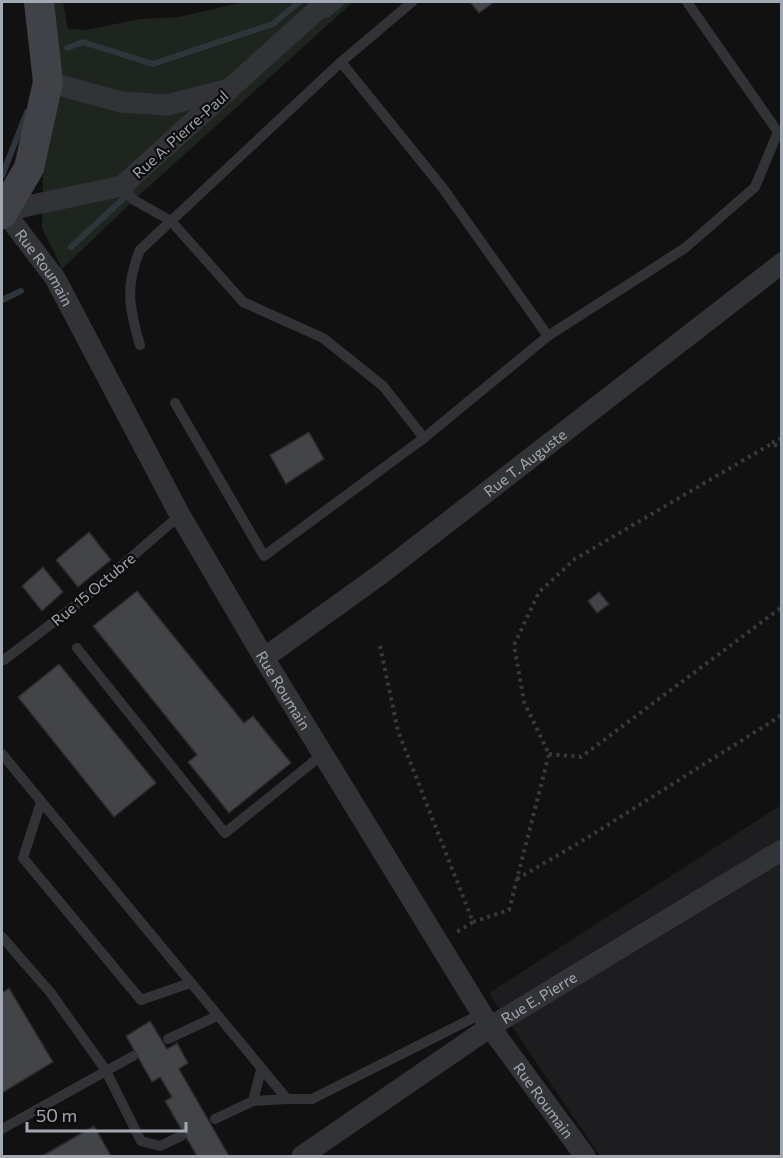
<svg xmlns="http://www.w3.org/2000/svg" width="783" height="1158" viewBox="0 0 783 1158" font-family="Commissioner,sans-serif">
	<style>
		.built { fill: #1d1d1f }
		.green { fill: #1e241e }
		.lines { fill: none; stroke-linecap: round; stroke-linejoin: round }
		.stream { stroke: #2e363b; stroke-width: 6 }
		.building { fill: #424448; stroke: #2b2b2e; stroke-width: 1.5 }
		.path { stroke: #383a3e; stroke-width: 4; stroke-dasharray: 3 4.5; stroke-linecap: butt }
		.service { stroke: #323337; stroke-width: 10 }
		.minor { stroke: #323337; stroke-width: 21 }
		.secondary { stroke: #404247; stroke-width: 30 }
		.labels { text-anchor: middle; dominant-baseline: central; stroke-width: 4.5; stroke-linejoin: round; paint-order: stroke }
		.street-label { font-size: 15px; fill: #a3a9b2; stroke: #0c0c0d }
	</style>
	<rect width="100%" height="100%" fill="#111112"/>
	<polygon class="built" points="781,805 781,1156 600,1156 489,993"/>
	<polygon class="green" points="46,2 63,2 68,29 86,30 140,19 178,17 244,2 353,2 134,200 62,269 42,228"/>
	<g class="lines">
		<g class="stream">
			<polyline points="327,15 342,2"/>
			<polyline points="67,48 83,42 153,64 273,24 299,2"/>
			<polyline points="2,176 27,112"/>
			<polyline points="71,247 123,199"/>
			<polyline points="2,300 21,291"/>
		</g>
	</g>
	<g class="building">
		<polygon points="470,2 494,2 479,13"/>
		<polygon points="309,432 324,459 286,484 270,455"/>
		<polygon points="89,532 111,560 78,587 56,560"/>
		<polygon points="43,567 63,592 42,611 22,586"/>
		<polygon points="137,591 244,723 253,716 291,763 229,813 188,762 197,755 93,626"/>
		<polygon points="599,592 609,604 597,613 588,601"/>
		<polygon points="59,664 156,783 114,817 18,697"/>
		<polygon points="9,988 53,1062 2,1093 2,993"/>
		<polygon points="150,1021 167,1049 177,1043 188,1063 179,1069 229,1156 197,1156 165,1101 172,1097 160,1077 152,1082 126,1036"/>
		<polygon points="94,1126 111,1156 42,1156"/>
	</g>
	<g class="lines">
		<g class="path">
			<polyline points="772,443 782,438"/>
			<polyline points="380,646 398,731 473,922 455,933"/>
			<polyline points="549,754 581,757 782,607"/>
			<polyline points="517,879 587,838 782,715"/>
			<polyline points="473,922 509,910 549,754 524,702 514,645 539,592 575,559 771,444 782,447"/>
		</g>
		<g class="service">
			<polyline points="341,62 442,187 548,336"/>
			<polyline points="122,186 134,200 171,221 243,302 323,338 383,386 424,438"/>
			<path d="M140,345C129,308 125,286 140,250L341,62L412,2"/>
			<polyline points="175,403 264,556 424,438 548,336 685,248 755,187 778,132 687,2"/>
			<polyline points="77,648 225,833 323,754"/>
			<polyline points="4,660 81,601 180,515"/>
			<polyline points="2,754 287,1099 312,1099 483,1013"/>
			<polyline points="41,802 23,858 141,1000 190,983"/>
			<polyline points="2,937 50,992 105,1069 141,1141 160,1146 181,1136"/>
			<polyline points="168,1039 217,1016"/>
			<polyline points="253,1101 261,1070"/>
			<polyline points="215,1119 253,1101 287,1099"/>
			<polyline points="2,1129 133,1056"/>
		</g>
		<g class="minor">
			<path id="s1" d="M326,2L122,186L4,211L55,278L180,515L264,658L490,1027L585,1156"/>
			<polyline points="48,82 121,102 167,105 226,90"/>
			<path id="s2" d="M264,658L381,574L782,263"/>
			<path id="s3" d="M302,1156L490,1027L782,850"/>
		</g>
		<polyline class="secondary" points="2,214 29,168 48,82 39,2"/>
	</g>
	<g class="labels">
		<g class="street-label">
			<text transform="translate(180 134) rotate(-42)">Rue A. Pierre-Paul</text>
			<text stroke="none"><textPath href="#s1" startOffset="465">Rue Roumain</textPath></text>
			<text stroke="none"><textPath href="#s2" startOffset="326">Rue T. Auguste</textPath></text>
			<text transform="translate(93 589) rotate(-40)">Rue 15 Octubre</text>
			<text stroke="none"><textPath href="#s1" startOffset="951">Rue Roumain</textPath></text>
			<text stroke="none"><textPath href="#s3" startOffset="285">Rue E. Pierre</textPath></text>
			<text stroke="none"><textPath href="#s1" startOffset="1437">Rue Roumain</textPath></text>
		</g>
	</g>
	<rect width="783" height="1158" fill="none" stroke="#a3a9b2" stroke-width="6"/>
	<path d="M27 1122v9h159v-9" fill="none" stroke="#a3a9b2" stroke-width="3"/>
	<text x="36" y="1122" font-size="18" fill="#a3a9b2" stroke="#0c0c0d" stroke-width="4.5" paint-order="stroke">50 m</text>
</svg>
